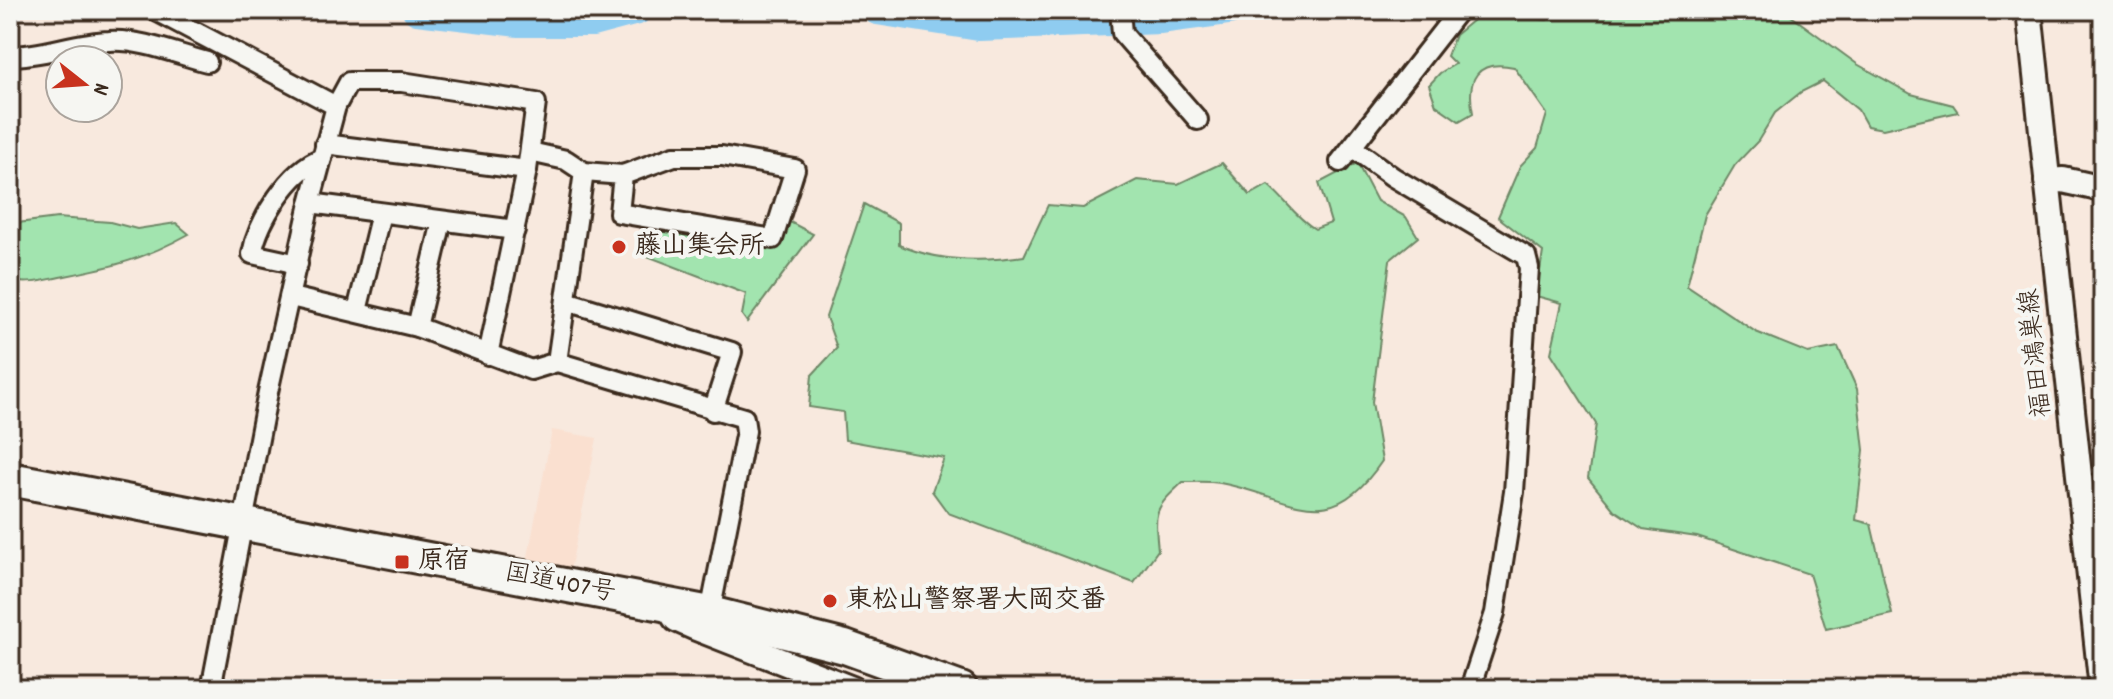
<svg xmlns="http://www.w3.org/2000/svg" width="2113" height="699" viewBox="0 0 2113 699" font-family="Dekko,'Klee One',sans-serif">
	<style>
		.built { fill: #fae0d0 }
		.green { fill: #a2e4af; stroke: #6e8766; stroke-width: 2 }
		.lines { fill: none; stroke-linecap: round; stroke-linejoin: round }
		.river { stroke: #8fccf0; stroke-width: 30 }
		.street-casing { stroke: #3b2a1e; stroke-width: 24 }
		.secondary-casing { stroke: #3b2a1e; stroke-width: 30 }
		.highway-casing { stroke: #3b2a1e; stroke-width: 38 }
		.street { stroke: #f6f6f2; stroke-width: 18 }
		.secondary { stroke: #f6f6f2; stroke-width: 24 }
		.highway { stroke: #f6f6f2; stroke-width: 32 }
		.poi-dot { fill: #c8321e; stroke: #f6f6f2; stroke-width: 3 }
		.labels { text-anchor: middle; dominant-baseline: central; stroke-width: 8; stroke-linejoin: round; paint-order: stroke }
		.poi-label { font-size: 26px; font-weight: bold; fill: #3b2a1e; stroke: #f6f6f2; text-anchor: start }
		.street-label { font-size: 26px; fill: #3b2a1e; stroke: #f6f6f2 }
	</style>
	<rect width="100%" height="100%" fill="#f8e9de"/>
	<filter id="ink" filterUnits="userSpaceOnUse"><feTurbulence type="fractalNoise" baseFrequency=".0125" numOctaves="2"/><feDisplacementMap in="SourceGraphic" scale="16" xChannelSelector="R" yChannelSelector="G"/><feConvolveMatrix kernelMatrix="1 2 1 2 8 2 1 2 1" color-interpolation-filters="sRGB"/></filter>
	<g filter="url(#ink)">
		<polygon class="built" points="552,430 597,438 570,571 527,562"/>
		<g class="green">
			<path d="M1473,10C1497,10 1521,18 1547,20L1556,10H1783L1857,64L1911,94L1953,105L1958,112L1883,129L1867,126L1858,110L1823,81L1801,92L1775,113L1758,141L1735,165L1705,215L1687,286L1756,332L1808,353L1838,347L1857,389L1864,450L1856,520L1871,524L1892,614L1826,629L1809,574L1697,537L1643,529L1614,510L1588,478L1596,424L1551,353L1562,303L1536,296L1543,252L1498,217L1520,166L1537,148L1547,114L1514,67C1477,59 1466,79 1473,113L1459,121L1436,105L1429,85L1440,73L1455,64L1447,56L1455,35L1473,20Z"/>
			<path d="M1222,163L1250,195L1268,185C1286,200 1295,217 1315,229L1331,223L1319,183L1357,163L1377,201L1406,217L1418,237L1390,260L1372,402L1382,461C1328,541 1292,496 1220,483C1208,481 1195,482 1183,482C1154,509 1154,510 1158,550L1134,583L948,513L932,491L944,458L845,440L843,412L809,407L812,375L837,348L826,317L864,204L899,223V245C938,262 983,262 1024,256L1048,205L1083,208L1137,180L1178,184Z"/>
			<path d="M57,218L110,222L137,229L176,223L189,234C144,259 116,266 65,276C44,280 31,285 10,281V224Z"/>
			<polygon points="788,221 813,234 747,322 742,315 746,294 647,256 656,225 775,246"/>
		</g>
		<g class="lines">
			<g class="river">
				<polyline points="417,10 519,22 592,22 637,10"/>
				<polyline points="877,10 979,26 1161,19 1229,10"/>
			</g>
			<g class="street-casing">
				<g id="street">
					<polyline points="154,10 336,106"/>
					<polyline points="1120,10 1122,33 1198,120"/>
					<path d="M10,56C44,56 75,42 109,41C141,39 176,54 207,62"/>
					<polyline points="325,144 527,170"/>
					<polyline points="1353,148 1393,177 1526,256 1529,268 1514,492 1495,613 1470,689"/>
					<polyline points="530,152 566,160 584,172 623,175 674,156 722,156 795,169 773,239 619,213 623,175"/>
					<polyline points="1340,162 1459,10"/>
					<polyline points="310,203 515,230"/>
					<path d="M298,264L252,254C258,221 289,170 322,158"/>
					<polyline points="291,297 417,327 531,370 557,362 744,418 746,431 710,613"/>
					<polyline points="566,301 732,352 713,411"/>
					<polyline points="357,311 381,213"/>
					<polyline points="417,327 442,221"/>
					<polyline points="557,362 584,172"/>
					<polyline points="211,689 268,392 310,203 336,106 349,82 402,82 536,103 527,170 488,355"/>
				</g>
			</g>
			<g class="secondary-casing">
				<g id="secondary">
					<polyline points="2029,10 2102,689"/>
					<polyline points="2047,181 2063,180 2103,189"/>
					<polyline points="667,606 676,619 694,627 852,689"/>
				</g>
			</g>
			<g class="highway-casing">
				<polyline id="highway" points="10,479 710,613 845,647 961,689"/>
			</g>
			<use href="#street" class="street"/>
			<use href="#secondary" class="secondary"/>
			<use href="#highway" class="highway"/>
		</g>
	</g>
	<g class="poi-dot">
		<circle cx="619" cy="247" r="8"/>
		<rect x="394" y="554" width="16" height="16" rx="4"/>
		<circle cx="830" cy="601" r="8"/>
	</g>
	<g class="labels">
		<g class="poi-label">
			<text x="635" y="247">藤山集会所</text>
			<text x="418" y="562">原宿</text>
			<text x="846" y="601">東松山警察署大岡交番</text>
		</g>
		<g class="street-label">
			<text transform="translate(2037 353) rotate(-96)">福田鴻巣線</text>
			<text transform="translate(560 584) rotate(11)">国道407号</text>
		</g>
	</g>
	<rect width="2113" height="699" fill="none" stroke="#f6f6f2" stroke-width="40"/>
	<rect x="20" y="20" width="2073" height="659" fill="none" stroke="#3b2a1e" stroke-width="3" filter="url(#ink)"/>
	<g transform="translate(84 84) rotate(107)"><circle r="38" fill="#f6f6f2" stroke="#aba49d" stroke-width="2"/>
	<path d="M0-6L14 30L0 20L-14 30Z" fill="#c8321e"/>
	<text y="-12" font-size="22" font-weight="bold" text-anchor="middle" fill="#3b2a1e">N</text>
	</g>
</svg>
